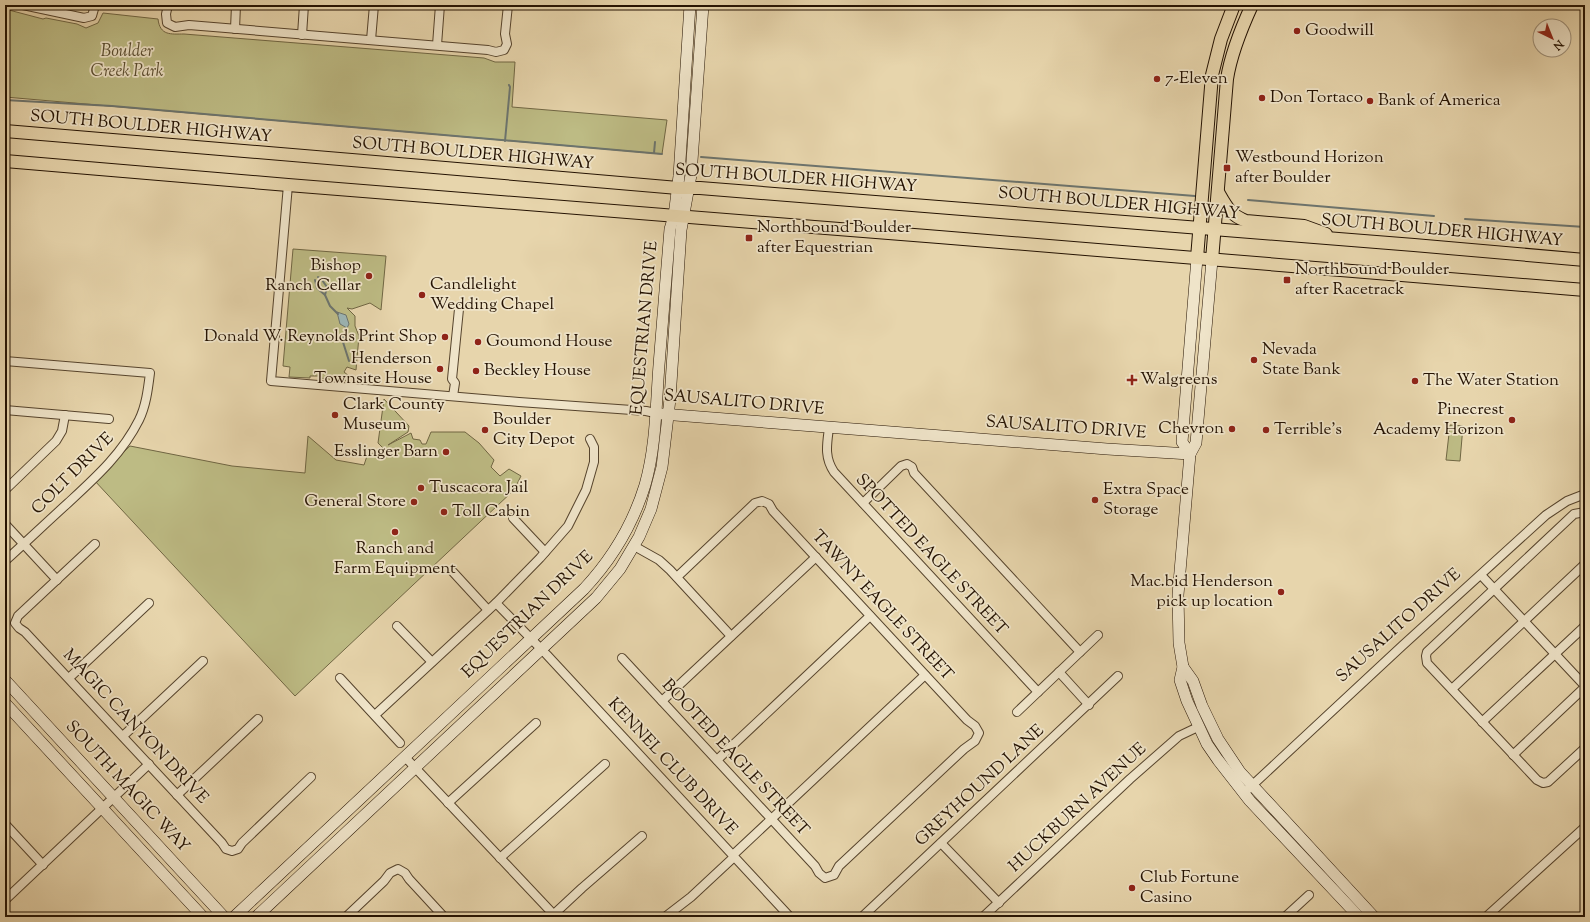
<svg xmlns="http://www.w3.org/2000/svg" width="1590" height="922" viewBox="0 0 1590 922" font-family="'Sorts Mill Goudy',serif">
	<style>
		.green { fill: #bdbb84; stroke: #706643 }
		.water { fill: #9cb6b6; stroke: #6c746e }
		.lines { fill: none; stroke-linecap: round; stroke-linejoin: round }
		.stream { stroke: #6c746e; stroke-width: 2 }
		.street-casing { stroke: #55432c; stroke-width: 10 }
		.secondary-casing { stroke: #241202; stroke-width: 12 }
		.primary-casing { stroke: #241202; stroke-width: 14 }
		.street { stroke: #efe4c9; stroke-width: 8 }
		.secondary { stroke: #efe4c9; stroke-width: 11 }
		.primary { stroke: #e7d5ac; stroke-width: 12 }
		.poi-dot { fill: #8f2418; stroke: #efe4c9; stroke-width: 1.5 }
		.labels { text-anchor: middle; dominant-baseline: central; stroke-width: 3.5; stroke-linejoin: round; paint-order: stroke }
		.poi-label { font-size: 17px; fill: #241202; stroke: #efe4c9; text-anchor: start }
		.park-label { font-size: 17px; font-style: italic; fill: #5a4d30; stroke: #efe4c9 }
		.street-label { font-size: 17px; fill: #241202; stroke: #efe4c9 }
	</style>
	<rect width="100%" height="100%" fill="#e7d5ac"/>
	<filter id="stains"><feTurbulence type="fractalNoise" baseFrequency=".005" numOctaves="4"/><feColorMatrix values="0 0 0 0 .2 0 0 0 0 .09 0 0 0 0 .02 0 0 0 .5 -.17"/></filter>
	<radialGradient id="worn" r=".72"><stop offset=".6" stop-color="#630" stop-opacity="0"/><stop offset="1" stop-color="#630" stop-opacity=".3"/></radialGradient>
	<g class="green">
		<path d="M5,9L43,19L46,18L77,24L86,28L98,23L103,13L158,19C160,36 171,34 184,34L484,58L495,62H515L512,107L667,120L662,154L5,97Z"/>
		<polygon points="293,249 386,256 381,310 370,303 352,309 347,308 355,316 355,326 359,336 356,370 347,367 344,372 349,376 347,381 320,378 318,376 310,376 310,378 289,377 290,367 283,366"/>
		<polygon points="384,399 409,426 408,432 388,445 411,433 413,439 420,440 422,444 426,444 431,432 465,432 479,443 494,460 491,467 500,476 509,469 521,476 514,490 295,696 94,480 130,446 232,466 305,473 308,436 336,460 364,465 367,456 383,448 378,443"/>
		<polygon points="1450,425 1463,426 1460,461 1446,460"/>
	</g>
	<polygon class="water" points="337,312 346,315 349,324 347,328 340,324"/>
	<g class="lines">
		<g class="stream">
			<polyline points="5,100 112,106 662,154"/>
			<polyline points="505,141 510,87 509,85"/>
			<polyline points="654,153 655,142"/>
			<polyline points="701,157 1195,196"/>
			<polyline points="1248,200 1434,216"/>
			<polyline points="1465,219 1585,227"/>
			<polyline points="318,277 322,280 327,287 325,295"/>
			<polyline points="315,280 317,288 325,295 330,306 338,314"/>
			<polyline points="343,337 342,339 349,361"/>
		</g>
		<g class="street-casing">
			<g id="street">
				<polyline points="23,5 84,18 92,16 94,9 94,5"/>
				<polyline points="168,5 166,14 167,23 175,27 189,25 488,50 496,52 504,50 507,44 505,34 508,5"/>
				<polyline points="235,29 236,5"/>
				<polyline points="302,35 304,5"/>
				<polyline points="371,40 374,5"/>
				<polyline points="437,45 440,5"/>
				<polyline points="288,185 271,381 519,402 646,411 655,413"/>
				<path d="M5,361L150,373C148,389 146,406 139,420C122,454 95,478 68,503C47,522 26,542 5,561"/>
				<polyline points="453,396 455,383 452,379 459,309"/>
				<polyline points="5,410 109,419"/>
				<path d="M829,428C827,444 824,457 834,472L1038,692"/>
				<polyline points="5,490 56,441 62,431 65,415"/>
				<polyline points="863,503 901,466 907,464 912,467 914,473 1080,652"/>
				<polyline points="1585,512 1574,514 1427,652 1426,656 1427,663 1537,780 1543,783 1548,782 1585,748"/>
				<polyline points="513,518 545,552"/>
				<polyline points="5,524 57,580"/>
				<polyline points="95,544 18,616 15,623 19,628 25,632 222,843 226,849 232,851 238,849 242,843 311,777"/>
				<polyline points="634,546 659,560 670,570 731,636"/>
				<polyline points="453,572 488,610"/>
				<polyline points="1481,575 1585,686"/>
				<polyline points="496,603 547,655 790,917"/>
				<polyline points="397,626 432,662"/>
				<polyline points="622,658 815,866 819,873 825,878 834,875 839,866 964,749 975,741 979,733 975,726 967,720 773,511 769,504 762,501 755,503 677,577"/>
				<polyline points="1059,672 1089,705"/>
				<polyline points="69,678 149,603"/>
				<polyline points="340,678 400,743"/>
				<polyline points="1452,689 1585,564"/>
				<polyline points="662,701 816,557"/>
				<polyline points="1017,712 1098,635"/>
				<polyline points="375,715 496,603 540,558 568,526 586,490 594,462 594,447 590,439"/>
				<polyline points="1482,722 1585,626"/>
				<polyline points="123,736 203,661"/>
				<polyline points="1513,755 1585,687"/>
				<polyline points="405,757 556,917"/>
				<polyline points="717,760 870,616"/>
				<polyline points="1244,793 1402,646 1546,515 1567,501 1585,494"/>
				<polyline points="177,795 258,719"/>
				<polyline points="448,803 536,723"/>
				<polyline points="5,824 43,865"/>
				<polyline points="941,843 999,903"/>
				<polyline points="733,855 925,675"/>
				<polyline points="500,858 605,764"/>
				<polyline points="5,900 149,764"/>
				<polyline points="553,915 582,888 642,836"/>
				<polyline points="346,917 384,881 390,873 398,869 405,873 409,879 444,917"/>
				<polyline points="665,917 691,897 734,857"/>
				<polyline points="862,917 1118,676"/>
				<polyline points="983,917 1130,779 1179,736 1198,727"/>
				<polyline points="1285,917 1309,895"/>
				<polyline points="1486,917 1585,827"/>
			</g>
		</g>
		<g class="secondary-casing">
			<g id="secondary">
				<polyline points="1212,260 1196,443 1190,454 1178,595 1179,643 1183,667 1180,680 1187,701 1207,744 1218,760 1250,801 1359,917"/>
				<polyline points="662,414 1107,449 1190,454"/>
				<polyline points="1190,454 1182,442 1197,258"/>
				<polyline points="1183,667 1193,681 1202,706 1218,739 1240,772 1374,917"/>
				<polyline points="5,680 224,917"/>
				<polyline points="5,703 203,917"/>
				<path d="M234,917L584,589C612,559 633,524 645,485C656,447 656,404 659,365C663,320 666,274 670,229L674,216L679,176L690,5"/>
				<polyline points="256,917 596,598 620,569 639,537 651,509 662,467 670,399 681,230 691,175 703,5"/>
			</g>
		</g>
		<g class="primary-casing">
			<g id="primary">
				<path d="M5,131C229,150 454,168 678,188H700L1414,245L1585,260"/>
				<polyline points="5,161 288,185 939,237 1585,290"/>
				<path d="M1218,192C1226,206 1230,215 1246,221L1304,226L1326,234"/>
				<polyline points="1197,258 1212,75 1221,39 1234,5"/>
				<path d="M1212,260L1227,79C1231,53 1241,29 1252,5"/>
			</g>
		</g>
		<use href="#street" class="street"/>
		<use href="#secondary" class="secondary"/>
		<use href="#primary" class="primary"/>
	</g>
	<g class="poi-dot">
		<circle cx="1297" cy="31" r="4"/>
		<circle cx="1157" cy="79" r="4"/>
		<circle cx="1262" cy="98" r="4"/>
		<circle cx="1370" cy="101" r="4"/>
		<rect x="1223" y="164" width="8" height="8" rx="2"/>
		<rect x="745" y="234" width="8" height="8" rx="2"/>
		<circle cx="369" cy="276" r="4"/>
		<rect x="1283" y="276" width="8" height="8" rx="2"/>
		<circle cx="422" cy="295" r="4"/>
		<circle cx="445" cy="337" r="4"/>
		<circle cx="478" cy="342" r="4"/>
		<circle cx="1254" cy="360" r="4"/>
		<circle cx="440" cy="369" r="4"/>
		<circle cx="476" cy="371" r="4"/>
		<path d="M1130 374h4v4h4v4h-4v4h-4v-4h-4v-4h4z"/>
		<circle cx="1415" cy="381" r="4"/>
		<circle cx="335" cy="415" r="4"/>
		<circle cx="1512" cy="420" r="4"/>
		<circle cx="1232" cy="429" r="4"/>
		<circle cx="485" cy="430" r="4"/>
		<circle cx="1266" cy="430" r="4"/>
		<circle cx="446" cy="452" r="4"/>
		<circle cx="421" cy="488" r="4"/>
		<circle cx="1095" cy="500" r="4"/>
		<circle cx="414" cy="502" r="4"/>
		<circle cx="444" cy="512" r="4"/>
		<circle cx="395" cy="532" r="4"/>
		<circle cx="1281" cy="592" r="4"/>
		<circle cx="1132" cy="888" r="4"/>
	</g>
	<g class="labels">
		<g class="poi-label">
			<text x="1305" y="31">Goodwill</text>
			<text x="1165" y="79">7-Eleven</text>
			<text x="1270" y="98">Don Tortaco</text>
			<text x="1378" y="101">Bank of America</text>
			<text x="1235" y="158">Westbound Horizon<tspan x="1235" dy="20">after Boulder</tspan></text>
			<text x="757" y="228">Northbound Boulder<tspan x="757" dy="20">after Equestrian</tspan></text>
			<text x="361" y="266" text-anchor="end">Bishop<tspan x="361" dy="20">Ranch Cellar</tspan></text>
			<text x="1295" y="270">Northbound Boulder<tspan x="1295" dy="20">after Racetrack</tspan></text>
			<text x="430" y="285">Candlelight<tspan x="430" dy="20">Wedding Chapel</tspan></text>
			<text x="437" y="337" text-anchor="end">Donald W. Reynolds Print Shop</text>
			<text x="486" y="342">Goumond House</text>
			<text x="1262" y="350">Nevada<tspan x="1262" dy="20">State Bank</tspan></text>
			<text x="432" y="359" text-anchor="end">Henderson<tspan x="432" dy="20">Townsite House</tspan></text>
			<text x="484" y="371">Beckley House</text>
			<text x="1140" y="380">Walgreens</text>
			<text x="1423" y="381">The Water Station</text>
			<text x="343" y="405">Clark County<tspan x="343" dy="20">Museum</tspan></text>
			<text x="1504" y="410" text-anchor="end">Pinecrest<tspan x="1504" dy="20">Academy Horizon</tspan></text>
			<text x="493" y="420">Boulder<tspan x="493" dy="20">City Depot</tspan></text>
			<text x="1224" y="429" text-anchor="end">Chevron</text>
			<text x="1274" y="430">Terrible's</text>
			<text x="438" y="452" text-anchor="end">Esslinger Barn</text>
			<text x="429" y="488">Tuscacora Jail</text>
			<text x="1103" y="490">Extra Space<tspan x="1103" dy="20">Storage</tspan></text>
			<text x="406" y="502" text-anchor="end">General Store</text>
			<text x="452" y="512">Toll Cabin</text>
			<text x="395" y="549" text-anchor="middle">Ranch and<tspan x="395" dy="20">Farm Equipment</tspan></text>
			<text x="1273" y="582" text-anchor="end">Mac.bid Henderson<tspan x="1273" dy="20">pick up location</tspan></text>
			<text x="1140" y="878">Club Fortune<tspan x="1140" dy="20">Casino</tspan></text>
		</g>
		<g class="park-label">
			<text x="127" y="52">Boulder<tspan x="127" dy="20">Creek Park</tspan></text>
		</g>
		<g class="street-label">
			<text transform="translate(151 127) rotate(5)">SOUTH BOULDER HIGHWAY</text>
			<text transform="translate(473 154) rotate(5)">SOUTH BOULDER HIGHWAY</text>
			<text transform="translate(796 179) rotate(4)">SOUTH BOULDER HIGHWAY</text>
			<text transform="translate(1119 204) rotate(5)">SOUTH BOULDER HIGHWAY</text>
			<text transform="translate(1442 231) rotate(5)">SOUTH BOULDER HIGHWAY</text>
			<text transform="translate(645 328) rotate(-85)">EQUESTRIAN DRIVE</text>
			<text transform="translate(744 403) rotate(5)">SAUSALITO DRIVE</text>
			<text transform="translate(1066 428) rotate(4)">SAUSALITO DRIVE</text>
			<text transform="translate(73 474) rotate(-45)">COLT DRIVE</text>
			<text transform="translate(931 555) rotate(47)">SPOTTED EAGLE STREET</text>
			<text transform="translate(882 606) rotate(47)">TAWNY EAGLE STREET</text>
			<text transform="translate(528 615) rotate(-44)">EQUESTRIAN DRIVE</text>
			<text transform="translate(1399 626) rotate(-42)">SAUSALITO DRIVE</text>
			<text transform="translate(135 727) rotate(47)">MAGIC CANYON DRIVE</text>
			<text transform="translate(735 758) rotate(47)">BOOTED EAGLE STREET</text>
			<text transform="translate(672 767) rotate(47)">KENNEL CLUB DRIVE</text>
			<text transform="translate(980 786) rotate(-43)">GREYHOUND LANE</text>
			<text transform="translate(127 787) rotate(47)">SOUTH MAGIC WAY</text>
			<text transform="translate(1078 808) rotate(-43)">HUCKBURN AVENUE</text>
		</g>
	</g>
	<rect width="1590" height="922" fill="none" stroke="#e7d5ac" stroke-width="20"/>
	<rect x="6" y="6" width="1578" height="910" fill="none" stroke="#241202" stroke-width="2"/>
	<rect x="10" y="10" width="1570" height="902" fill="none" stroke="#241202"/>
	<g transform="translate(1552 38) rotate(137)"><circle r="19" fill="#efe4c9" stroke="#9e9079"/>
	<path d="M0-3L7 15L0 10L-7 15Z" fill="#8f2418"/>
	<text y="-6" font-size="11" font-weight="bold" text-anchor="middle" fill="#241202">N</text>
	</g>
	<rect width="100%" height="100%" filter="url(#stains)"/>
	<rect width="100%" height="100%" fill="url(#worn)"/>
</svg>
